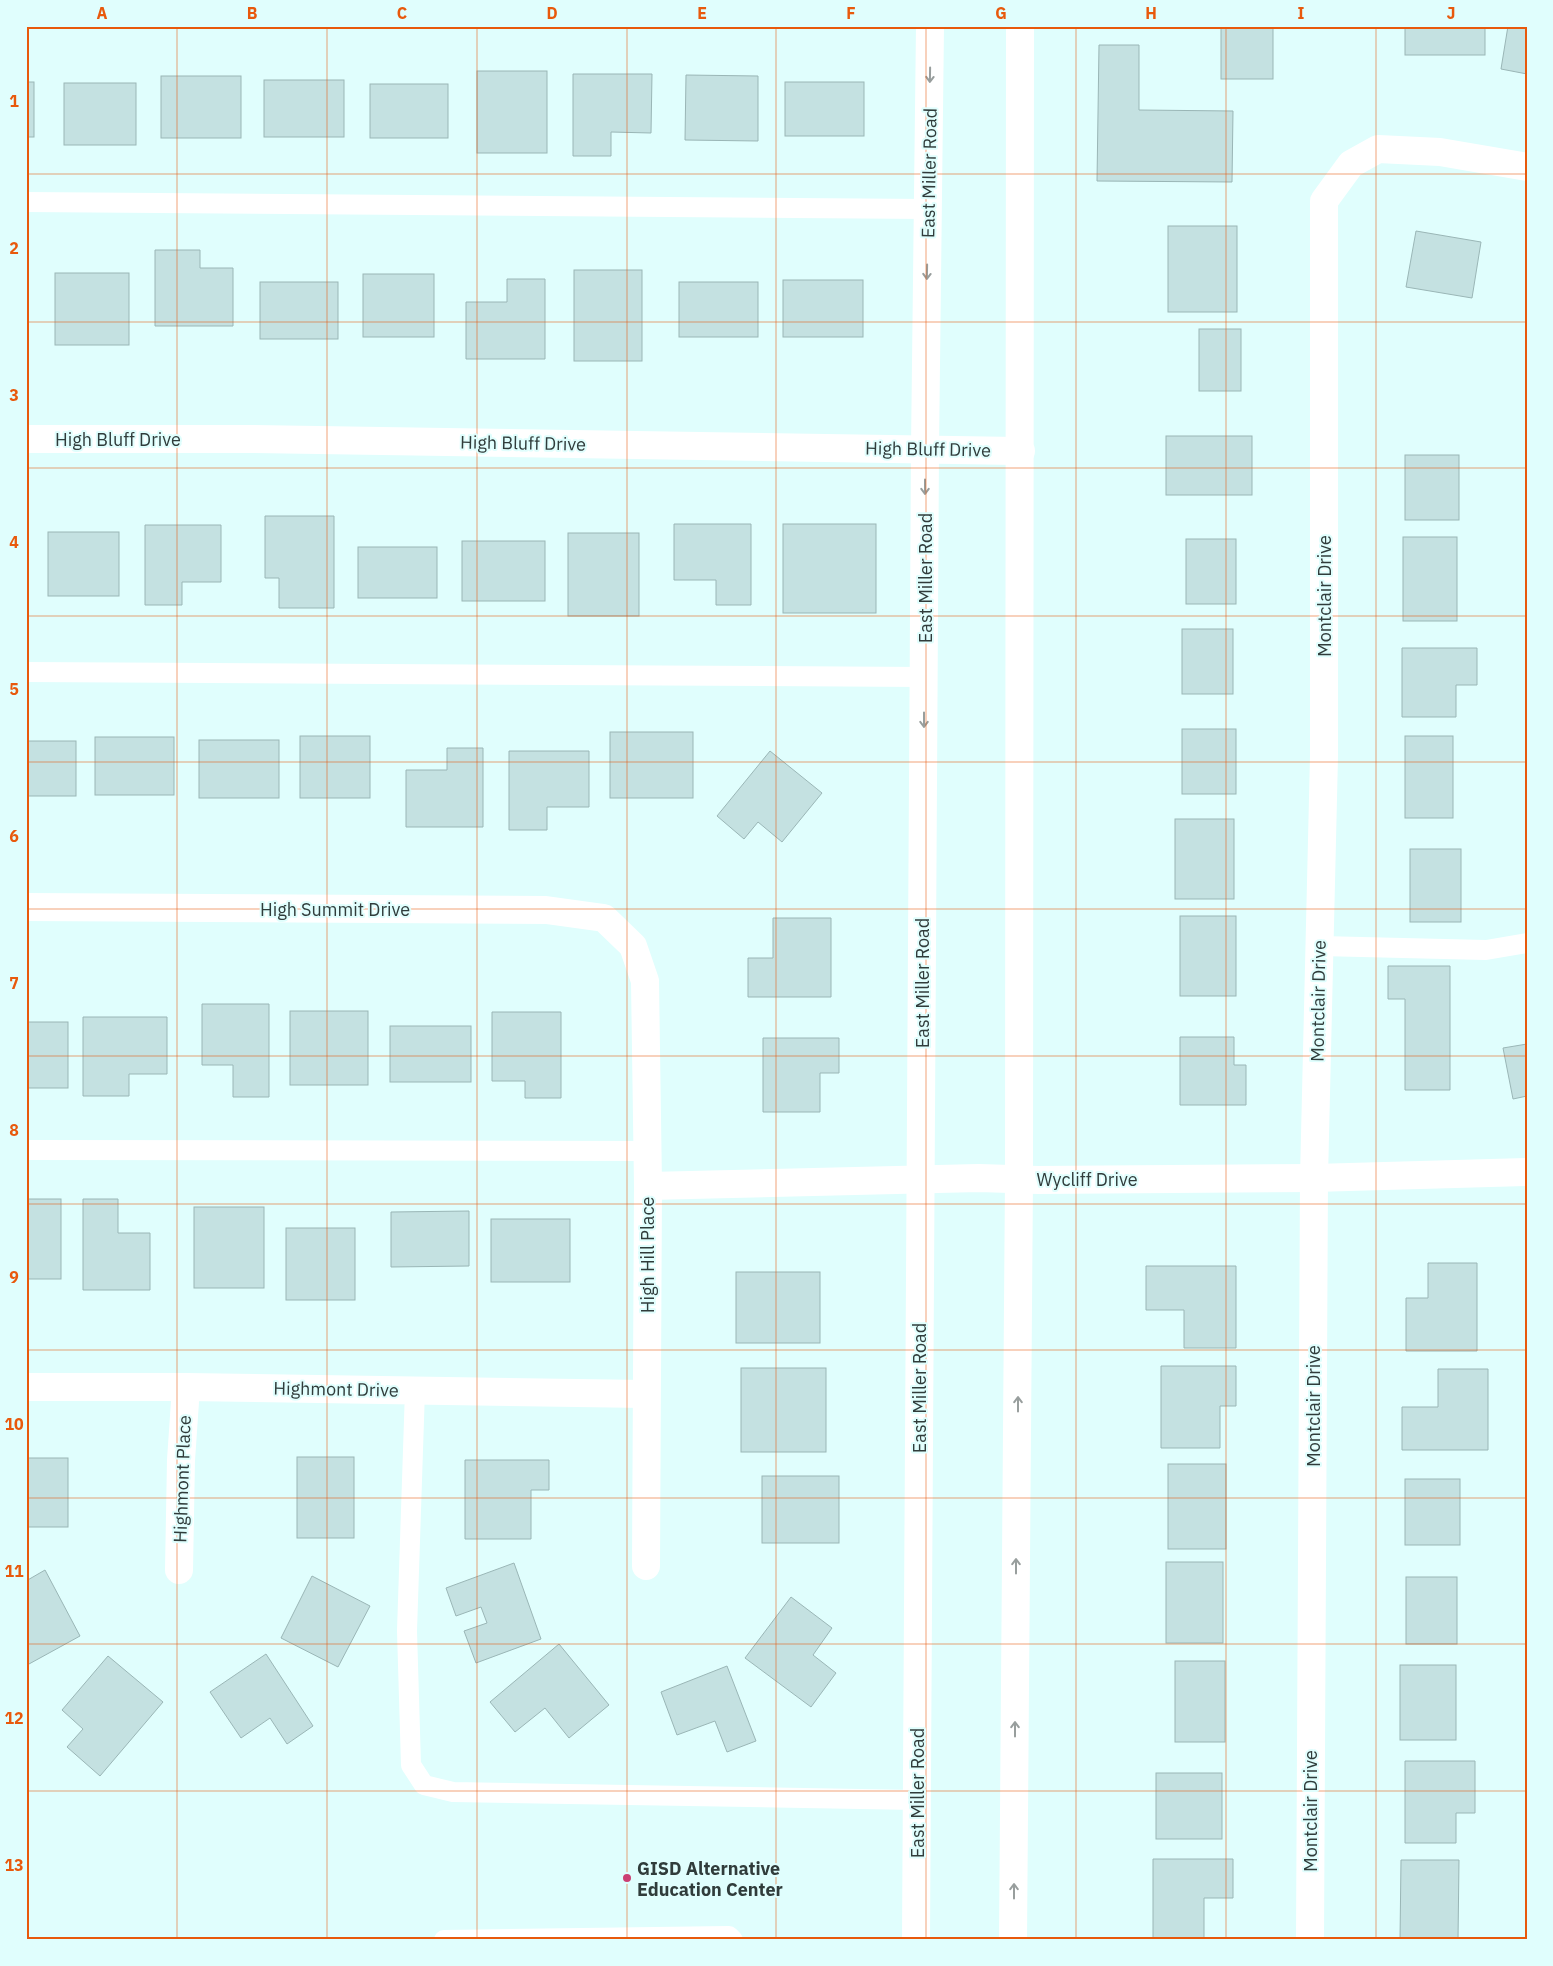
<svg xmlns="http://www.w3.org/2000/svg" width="1553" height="1966" viewBox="0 0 1553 1966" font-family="'IBM Plex Sans',sans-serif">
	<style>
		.building { fill: #c4e1e1; stroke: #9ab6b6 }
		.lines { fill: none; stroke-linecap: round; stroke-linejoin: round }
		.service { stroke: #fff; stroke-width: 20 }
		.minor { stroke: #fff; stroke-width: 28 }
		.secondary { stroke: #fff; stroke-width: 28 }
		.oneway { stroke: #989e9d }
		.grid { fill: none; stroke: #e8590c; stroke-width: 1; stroke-opacity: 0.55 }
		.poi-dot { fill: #cb3f73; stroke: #e0fefd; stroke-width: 2 }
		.labels { text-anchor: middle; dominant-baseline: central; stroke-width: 4; stroke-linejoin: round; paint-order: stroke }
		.street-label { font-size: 18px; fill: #303c3b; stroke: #e0fefd }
		.poi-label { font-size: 18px; font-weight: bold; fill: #303c3b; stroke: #e0fefd; text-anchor: start }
		.neatline { fill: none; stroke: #e8590c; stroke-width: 2 }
		.grid-label { font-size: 16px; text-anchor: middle; font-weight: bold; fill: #e8590c }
	</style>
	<rect width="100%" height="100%" fill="#e0fefd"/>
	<g class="building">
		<rect x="1221" y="26" width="52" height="53"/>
		<rect x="1405" y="26" width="80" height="29"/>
		<polygon points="1508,26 1527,26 1527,74 1501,69"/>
		<polygon points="1099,45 1139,45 1139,110 1233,111 1232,182 1097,181"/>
		<rect x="477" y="71" width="70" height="82"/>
		<polygon points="573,74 652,74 651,133 611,132 611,156 573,156"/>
		<polygon points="686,75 758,76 758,141 685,140"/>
		<rect x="161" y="76" width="80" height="62"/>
		<rect x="264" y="80" width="80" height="57"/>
		<rect x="26" y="82" width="8" height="55"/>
		<rect x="785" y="82" width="79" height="54"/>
		<rect x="64" y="83" width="72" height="62"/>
		<rect x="370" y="84" width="78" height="54"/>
		<rect x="1168" y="226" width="69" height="86"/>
		<polygon points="1416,231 1481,242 1472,298 1406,287"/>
		<polygon points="155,250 200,250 200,268 233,268 233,326 155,326"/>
		<rect x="574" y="270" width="68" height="91"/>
		<rect x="55" y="273" width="74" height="72"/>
		<rect x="363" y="274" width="71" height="63"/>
		<polygon points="507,279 545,279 545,359 466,359 466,302 507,302"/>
		<rect x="783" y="280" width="80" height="57"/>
		<rect x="260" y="282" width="78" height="57"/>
		<rect x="679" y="282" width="79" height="55"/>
		<rect x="1199" y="329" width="42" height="62"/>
		<rect x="1166" y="436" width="86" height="59"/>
		<rect x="1405" y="455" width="54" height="65"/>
		<polygon points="265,516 334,516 334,608 279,608 279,578 265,578"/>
		<polygon points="674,524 751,524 751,605 716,605 716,580 674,580"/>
		<rect x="783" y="524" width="93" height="89"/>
		<polygon points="145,525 221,525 221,582 182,582 182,605 145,605"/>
		<rect x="48" y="532" width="71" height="64"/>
		<rect x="568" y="533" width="71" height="83"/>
		<rect x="1403" y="537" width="54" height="84"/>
		<rect x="1186" y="539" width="50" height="65"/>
		<rect x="462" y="541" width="83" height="60"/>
		<rect x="358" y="547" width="79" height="51"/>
		<rect x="1182" y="629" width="51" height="65"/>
		<polygon points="1402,648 1477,648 1477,685 1456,685 1456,717 1402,717"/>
		<rect x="1182" y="729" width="54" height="65"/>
		<rect x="610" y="732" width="83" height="66"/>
		<rect x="300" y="736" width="70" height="62"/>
		<rect x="1405" y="736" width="48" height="82"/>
		<rect x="95" y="737" width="79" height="58"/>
		<rect x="199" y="740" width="80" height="58"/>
		<rect x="26" y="741" width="50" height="55"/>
		<polygon points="447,748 483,748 483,827 406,827 406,770 447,770"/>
		<polygon points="509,751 589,751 589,807 547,807 547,830 509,830"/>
		<polygon points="770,751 822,793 782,842 758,822 744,839 717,816"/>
		<rect x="1175" y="819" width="59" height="80"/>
		<rect x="1410" y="849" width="51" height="73"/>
		<rect x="1180" y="916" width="56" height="80"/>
		<polygon points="773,918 831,918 831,997 748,997 748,958 773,958"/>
		<polygon points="1388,966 1450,966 1450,1090 1405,1090 1405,999 1388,999"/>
		<polygon points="202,1004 269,1004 269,1097 233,1097 233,1065 202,1065"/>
		<rect x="290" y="1011" width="78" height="74"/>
		<polygon points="492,1012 561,1012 561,1098 525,1098 525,1081 492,1081"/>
		<polygon points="83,1017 167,1017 167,1074 129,1074 129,1096 83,1096"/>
		<rect x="26" y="1022" width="42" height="66"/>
		<rect x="390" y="1026" width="81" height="56"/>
		<polygon points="1180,1037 1234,1037 1234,1065 1246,1065 1246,1105 1180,1105"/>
		<polygon points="763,1038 839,1038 839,1073 820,1073 820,1112 763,1112"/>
		<polygon points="1527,1044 1527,1096 1513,1099 1503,1048"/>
		<rect x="26" y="1199" width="35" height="80"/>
		<polygon points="83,1199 118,1199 118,1233 150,1233 150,1290 83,1290"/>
		<rect x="194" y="1207" width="70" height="81"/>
		<polygon points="469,1211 469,1266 391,1267 391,1212"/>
		<rect x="491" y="1219" width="79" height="63"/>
		<rect x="286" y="1228" width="69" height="72"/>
		<polygon points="1428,1263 1477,1263 1477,1351 1406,1351 1406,1298 1428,1298"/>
		<polygon points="1146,1266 1236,1266 1236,1348 1184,1348 1184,1310 1146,1310"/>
		<rect x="736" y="1272" width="84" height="71"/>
		<polygon points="1161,1366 1236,1366 1236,1406 1220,1406 1220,1448 1161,1448"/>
		<rect x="741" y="1368" width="85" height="84"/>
		<polygon points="1438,1369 1488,1369 1488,1450 1402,1450 1402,1407 1438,1407"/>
		<rect x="297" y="1457" width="57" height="81"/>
		<rect x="26" y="1458" width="42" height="69"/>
		<polygon points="465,1460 549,1460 549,1490 531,1490 531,1539 465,1539"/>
		<rect x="1168" y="1464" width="58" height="85"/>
		<rect x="762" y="1476" width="77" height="67"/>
		<rect x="1405" y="1479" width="55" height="66"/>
		<rect x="1166" y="1562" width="57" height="81"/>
		<polygon points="514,1563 541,1639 476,1663 464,1631 487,1623 481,1607 456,1616 446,1588"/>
		<polygon points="45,1570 80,1636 29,1664 26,1659 26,1581"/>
		<polygon points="312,1576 370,1606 338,1667 281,1638"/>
		<rect x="1406" y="1577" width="51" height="67"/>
		<polygon points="791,1597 832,1628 813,1655 836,1673 811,1707 745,1658"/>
		<polygon points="559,1644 609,1705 569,1738 545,1708 515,1732 490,1702"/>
		<polygon points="266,1654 313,1726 287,1744 270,1718 241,1738 210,1692"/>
		<polygon points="108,1656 163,1702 100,1776 67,1747 83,1729 62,1710"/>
		<rect x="1175" y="1661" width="50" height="81"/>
		<rect x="1400" y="1665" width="56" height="75"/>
		<polygon points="727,1666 756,1741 727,1752 715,1721 677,1735 661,1692"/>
		<polygon points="1405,1761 1475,1761 1475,1813 1456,1813 1456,1843 1405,1843"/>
		<rect x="1156" y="1773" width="66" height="66"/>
		<polygon points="1153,1859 1233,1859 1233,1898 1204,1898 1204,1940 1153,1940"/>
		<polygon points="1401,1860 1459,1860 1458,1940 1400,1940"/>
	</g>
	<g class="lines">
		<g class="service">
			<polyline points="26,202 928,209"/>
			<polyline points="26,672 924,677"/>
			<polyline points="1320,946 1486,950 1527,943"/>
			<polyline points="26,1150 647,1151"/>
			<polyline points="415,1390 407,1631 411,1765 424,1785 453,1792 917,1800"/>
			<polyline points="444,1940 729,1936 733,1940"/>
		</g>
		<g class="minor">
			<polyline points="26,439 248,439 1021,451"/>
			<polyline points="26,907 546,910 604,918 633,946 645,981 648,1186 646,1566"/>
			<polyline points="648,1186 979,1178 1038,1180 1314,1178 1527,1172"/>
			<polyline points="26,1387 186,1387 646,1394"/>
			<polyline points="179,1570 181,1460 186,1387"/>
			<polyline points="1310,1940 1314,1178 1324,756 1324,201 1351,164 1378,149 1440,152 1527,167"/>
		</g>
		<g class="secondary">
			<polyline points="916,1940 925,449 930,26"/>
			<polyline points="1013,1940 1019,1179 1020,26"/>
		</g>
	</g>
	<defs><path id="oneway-shaft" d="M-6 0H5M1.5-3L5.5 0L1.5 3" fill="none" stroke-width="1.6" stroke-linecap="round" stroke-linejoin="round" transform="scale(1.25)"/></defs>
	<g class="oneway">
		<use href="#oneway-shaft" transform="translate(930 75) rotate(91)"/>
		<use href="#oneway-shaft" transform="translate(927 272) rotate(91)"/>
		<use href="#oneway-shaft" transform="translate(925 487) rotate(90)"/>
		<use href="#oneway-shaft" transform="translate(924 720) rotate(90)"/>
		<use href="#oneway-shaft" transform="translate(1018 1404) rotate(-90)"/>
		<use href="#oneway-shaft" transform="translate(1016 1566) rotate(-90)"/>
		<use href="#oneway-shaft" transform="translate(1015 1729) rotate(-90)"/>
		<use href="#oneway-shaft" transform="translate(1014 1891) rotate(-90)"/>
	</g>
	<path class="grid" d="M177,26V1940M327,26V1940M477,26V1940M627,26V1940M776,26V1940M926,26V1940M1076,26V1940M1226,26V1940M1376,26V1940M26,174H1527M26,322H1527M26,468H1527M26,616H1527M26,762H1527M26,909H1527M26,1056H1527M26,1204H1527M26,1350H1527M26,1498H1527M26,1644H1527M26,1791H1527"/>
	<circle class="poi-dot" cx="627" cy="1878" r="5"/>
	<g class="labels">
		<g class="street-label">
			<text transform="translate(929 173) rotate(-89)">East Miller Road</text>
			<text x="118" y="439">High Bluff Drive</text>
			<text transform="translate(523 443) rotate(1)">High Bluff Drive</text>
			<text transform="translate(928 449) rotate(1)">High Bluff Drive</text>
			<text transform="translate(925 578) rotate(-90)">East Miller Road</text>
			<text transform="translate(1324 596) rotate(-90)">Montclair Drive</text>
			<text x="335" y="909">High Summit Drive</text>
			<text transform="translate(922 983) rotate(-90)">East Miller Road</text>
			<text transform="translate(1318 1001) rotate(-89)">Montclair Drive</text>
			<text x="1087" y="1179">Wycliff Drive</text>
			<text transform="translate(647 1255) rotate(-90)">High Hill Place</text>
			<text transform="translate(919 1388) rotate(-90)">East Miller Road</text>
			<text transform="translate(336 1389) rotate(1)">Highmont Drive</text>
			<text transform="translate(1313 1406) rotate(-90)">Montclair Drive</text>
			<text transform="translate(182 1479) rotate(-88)">Highmont Place</text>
			<text transform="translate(917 1793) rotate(-90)">East Miller Road</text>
			<text transform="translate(1310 1811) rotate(-90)">Montclair Drive</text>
		</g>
		<g class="poi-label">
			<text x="637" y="1868">GISD Alternative<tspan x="637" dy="21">Education Center</tspan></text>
		</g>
	</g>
	<rect width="1553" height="1966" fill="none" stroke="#e0fefd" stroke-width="55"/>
	<rect x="28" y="28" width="1498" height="1910" class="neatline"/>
	<g class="grid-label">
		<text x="102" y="19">A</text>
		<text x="252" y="19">B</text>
		<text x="402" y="19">C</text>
		<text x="552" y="19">D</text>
		<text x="702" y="19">E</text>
		<text x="851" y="19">F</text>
		<text x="1001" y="19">G</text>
		<text x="1151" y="19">H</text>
		<text x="1301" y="19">I</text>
		<text x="1451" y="19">J</text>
		<text x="14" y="107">1</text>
		<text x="14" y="254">2</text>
		<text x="14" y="401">3</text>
		<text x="14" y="548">4</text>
		<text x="14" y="695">5</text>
		<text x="14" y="842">6</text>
		<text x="14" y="989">7</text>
		<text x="14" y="1136">8</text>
		<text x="14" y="1283">9</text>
		<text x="14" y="1430">10</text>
		<text x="14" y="1577">11</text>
		<text x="14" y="1724">12</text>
		<text x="14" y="1871">13</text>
	</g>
</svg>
